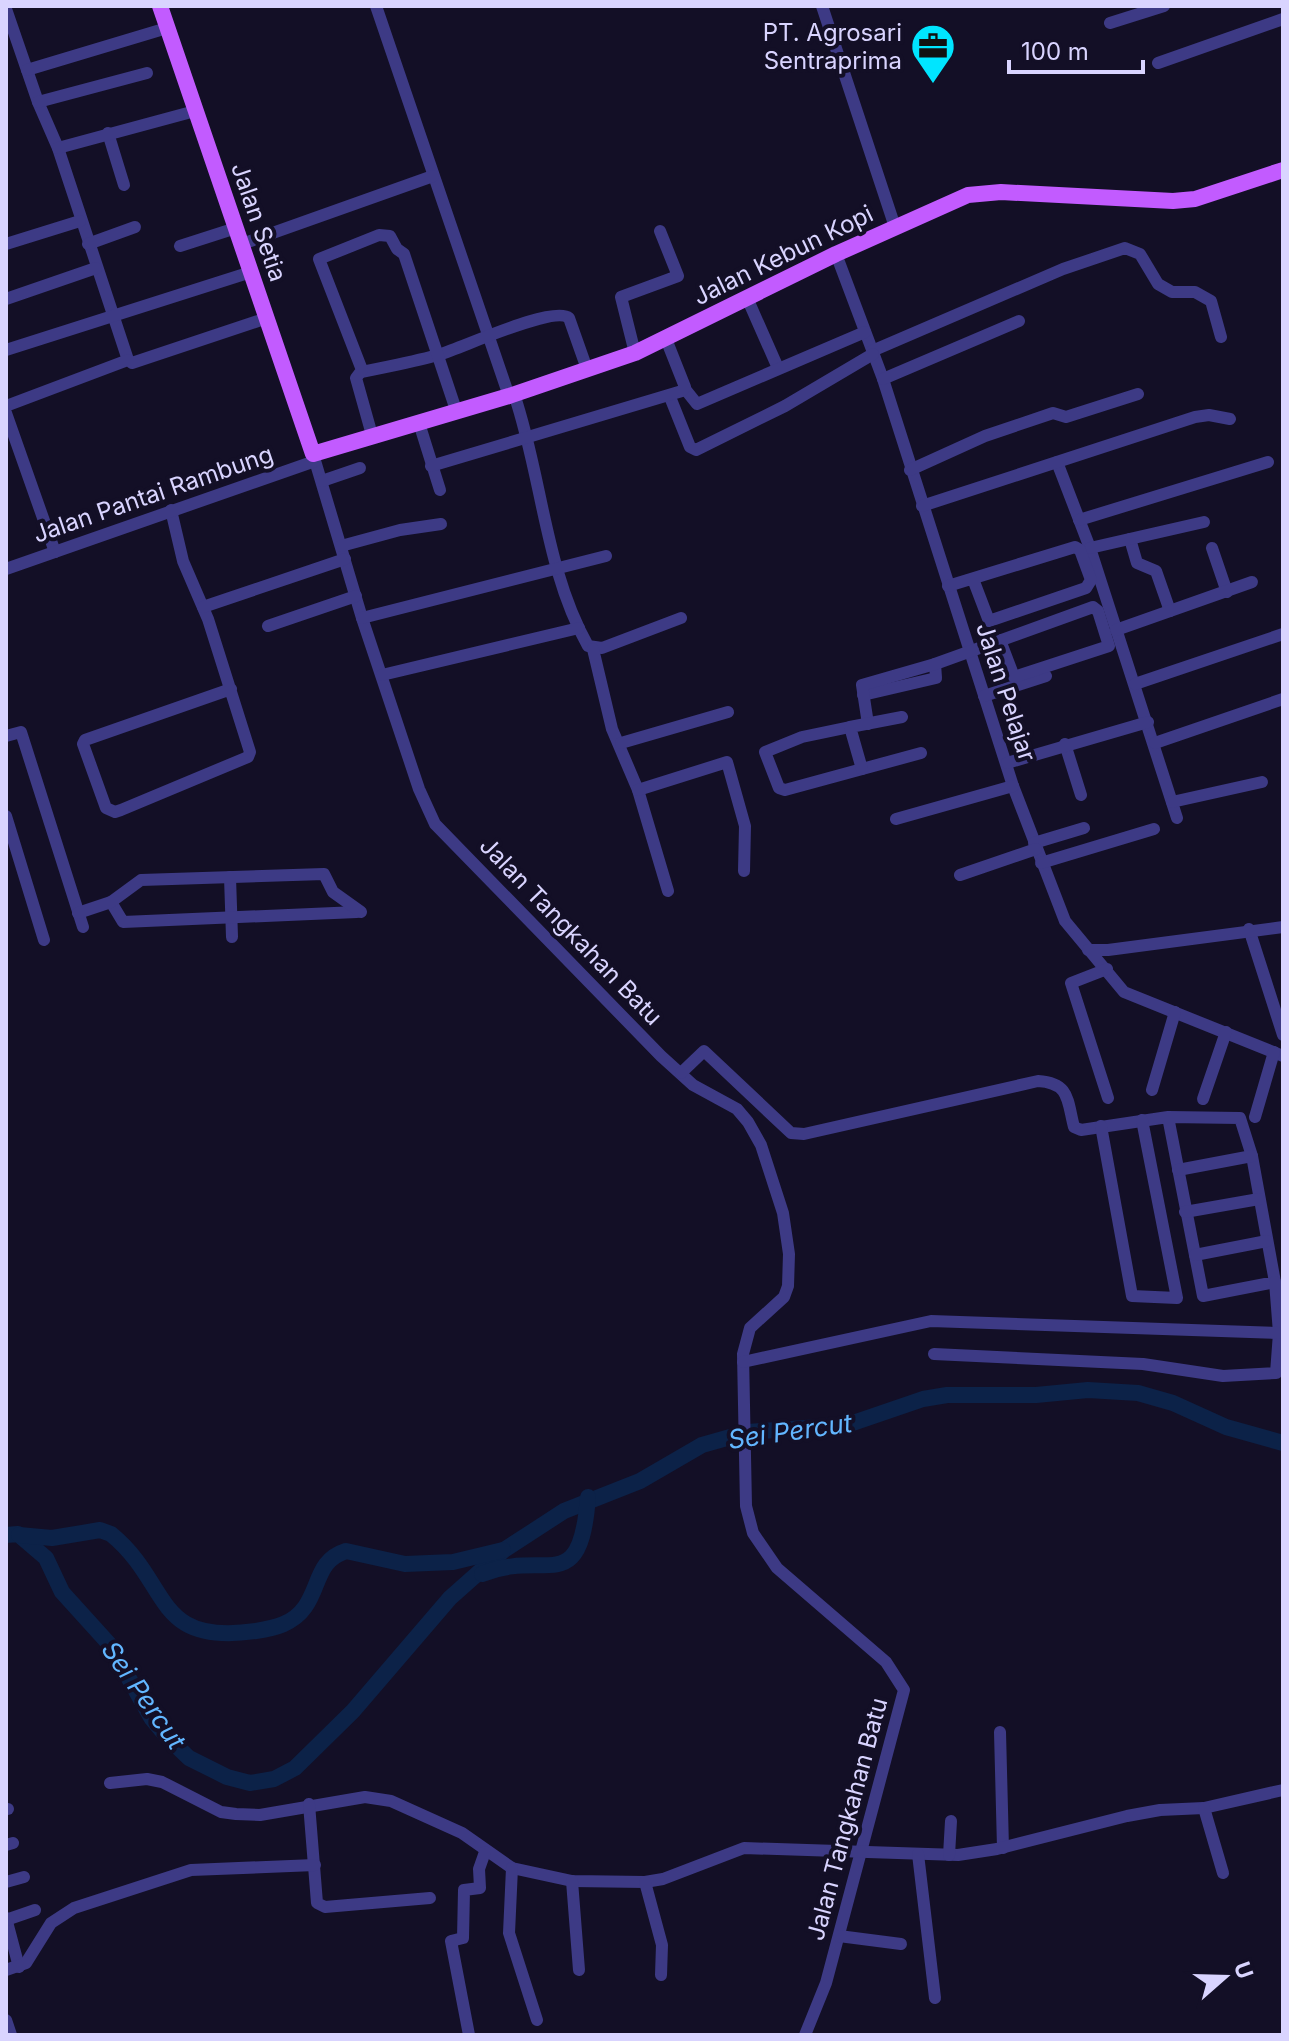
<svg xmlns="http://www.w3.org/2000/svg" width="1289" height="2041" viewBox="0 0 1289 2041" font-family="Inter,sans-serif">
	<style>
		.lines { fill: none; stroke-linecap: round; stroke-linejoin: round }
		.river { stroke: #0c2248; stroke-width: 16 }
		.minor { stroke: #3d3a85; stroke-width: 12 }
		.major { stroke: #c25bff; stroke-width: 16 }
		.labels { text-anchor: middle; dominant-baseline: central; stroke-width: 8; stroke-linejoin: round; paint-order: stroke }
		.poi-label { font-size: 24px; fill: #d9d4ff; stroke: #130f26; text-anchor: end }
		.street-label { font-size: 24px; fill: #d9d4ff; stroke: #130f26 }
		.water-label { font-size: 26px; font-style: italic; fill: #62b6ff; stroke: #130f26 }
	</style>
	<rect width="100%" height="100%" fill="#130f26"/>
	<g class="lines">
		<g class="river">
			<polyline points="6,1535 18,1534 46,1558 62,1592 110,1645 152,1719 167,1737 189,1758 227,1777 250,1783 274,1779 295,1768 353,1711 450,1598 504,1550 564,1511 640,1481 702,1445 748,1432 847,1425 923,1399 947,1395 1036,1395 1088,1390 1138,1393 1173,1403 1226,1427 1283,1443"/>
			<path d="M19,1535L52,1538L100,1530L111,1534C172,1584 152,1646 256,1631C275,1628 293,1624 305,1607C320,1586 317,1560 346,1551L405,1564L453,1562L503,1550"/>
			<path d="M482,1574C547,1548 580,1600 588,1497"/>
		</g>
		<g class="minor">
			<polyline points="376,6 509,396"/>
			<polyline points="822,6 895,227"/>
			<polyline points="6,9 38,102 58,148 128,360"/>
			<polyline points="1110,23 1164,6"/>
			<polyline points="1158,63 1283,19"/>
			<polyline points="27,70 167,28"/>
			<polyline points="38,102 147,73"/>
			<polyline points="108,133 124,185"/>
			<polyline points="58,148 195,111"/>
			<polyline points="6,244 80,221"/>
			<polyline points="88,244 135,227"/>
			<polyline points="242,244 433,176"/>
			<polyline points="180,246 236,228"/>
			<polyline points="836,254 883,379 1013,786 1065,921 1124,992 1283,1056"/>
			<polyline points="6,299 96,268"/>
			<polyline points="748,300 778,368"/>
			<polyline points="6,350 251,272"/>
			<polyline points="872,351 1063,269 1125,248 1140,254 1158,284 1172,292 1195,292 1211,301 1221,337"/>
			<polyline points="635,353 621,297 678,276 660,231"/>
			<path d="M362,372C388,366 415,362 441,354C464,347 554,305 569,318L587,369"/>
			<polyline points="883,379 1019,321"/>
			<polyline points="685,389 697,404 865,332"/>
			<path d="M514,394C542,476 545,570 588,646L602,648L681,618"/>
			<polyline points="670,397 690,447 696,450 785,406 873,354"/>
			<polyline points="6,406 128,360 132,363 267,318"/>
			<polyline points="6,413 55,552"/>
			<polyline points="419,423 440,490"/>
			<polyline points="372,435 356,378 362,370 319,259 379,235 390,236 397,249 404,254 456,410"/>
			<polyline points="313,454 362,618 419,789 435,824 661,1056 693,1085 737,1109 748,1122 761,1145 783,1213 789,1254 788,1286 784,1297 750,1328 743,1354 746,1506 753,1533 777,1568 886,1662 904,1690 826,1983 805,2035"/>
			<polyline points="1057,462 1090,548 1177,818"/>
			<polyline points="431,466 682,391 685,387 666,339"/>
			<polyline points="910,470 985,436 1053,413 1066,417 1138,394"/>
			<polyline points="322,481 360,468"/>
			<polyline points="922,506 1195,417 1209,415 1230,419"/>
			<polyline points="171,510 183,561 208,619 250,752 248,757 121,810 115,812 106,808 83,744 85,740 231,689"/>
			<polyline points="1079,520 1268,462"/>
			<polyline points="1130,539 1137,563 1156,571 1170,611"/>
			<polyline points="341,546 400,530 441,524"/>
			<polyline points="1090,548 1204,522"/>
			<polyline points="1212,548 1227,592"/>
			<polyline points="6,569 315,461"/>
			<polyline points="948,586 1075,547 1080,550 1091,580 1086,588 989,621 973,579"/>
			<polyline points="203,607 345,559"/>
			<polyline points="362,618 606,556"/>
			<polyline points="268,626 356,596"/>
			<polyline points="1116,630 1252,582"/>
			<polyline points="593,649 612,729 638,790 668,891"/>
			<polyline points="382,675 579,628"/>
			<polyline points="1135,684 1283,634"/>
			<polyline points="863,695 936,678 935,664"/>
			<polyline points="984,696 1046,676"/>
			<polyline points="868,724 862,685 935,664 1093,607 1098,611 1109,646 1014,677 1000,640"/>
			<polyline points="850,727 802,737 765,752 779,788 785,790 921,753"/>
			<polyline points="6,736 21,732 83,927"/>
			<polyline points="621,743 728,712"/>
			<polyline points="1155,743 1283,699"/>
			<polyline points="1065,744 1081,795"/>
			<polyline points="1007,763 1148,722"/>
			<polyline points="862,769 850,727 902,717"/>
			<polyline points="638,790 727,762 745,826 744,871"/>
			<polyline points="1172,802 1262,782"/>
			<polyline points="6,816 44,940"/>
			<polyline points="896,819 1013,786"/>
			<polyline points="1034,843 1084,828"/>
			<polyline points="1041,863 1154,829"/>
			<polyline points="960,875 1036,849"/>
			<polyline points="230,877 232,937"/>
			<polyline points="111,902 123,922 357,912"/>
			<polyline points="78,913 111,902 141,880 324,874 333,892 361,912"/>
			<polyline points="1249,929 1283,1035"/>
			<polyline points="1088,950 1108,950 1283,927"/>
			<polyline points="1107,969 1071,983 1108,1098"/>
			<path d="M681,1073L704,1051L791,1133L804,1134L1038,1081C1070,1083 1067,1100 1074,1127L1081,1130L1168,1117L1240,1118L1252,1156L1275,1282L1203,1296L1168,1117"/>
			<polyline points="1152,1090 1175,1012"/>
			<polyline points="1203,1099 1226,1032"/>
			<polyline points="1255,1117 1274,1052"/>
			<polyline points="1101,1126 1132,1296 1177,1298 1142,1120"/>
			<polyline points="1178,1170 1252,1156"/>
			<polyline points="1185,1212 1259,1199"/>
			<polyline points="1195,1255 1267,1241"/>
			<polyline points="934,1354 1143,1364 1223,1376 1276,1373 1279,1333 1275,1282"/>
			<polyline points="743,1362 931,1321 1279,1333"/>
			<polyline points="1000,1732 1003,1848"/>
			<polyline points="110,1783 147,1779 162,1782 221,1812 236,1814 260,1815 365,1797 391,1801 462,1833 512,1868 572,1881 645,1882 663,1879 744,1848 958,1855 997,1849 1127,1816 1160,1810 1204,1808 1283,1790"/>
			<polyline points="309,1804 317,1903 325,1907 430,1898"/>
			<polyline points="1204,1808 1223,1873"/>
			<polyline points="6,1809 8,1809"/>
			<polyline points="6,1845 13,1843"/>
			<polyline points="918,1854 935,1998"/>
			<polyline points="949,1855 951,1821"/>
			<polyline points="512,1868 509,1933 537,2020"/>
			<polyline points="572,1881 579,1970"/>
			<polyline points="6,1882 24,1877"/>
			<polyline points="645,1882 662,1945 661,1975"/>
			<polyline points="6,1918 19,1967"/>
			<polyline points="6,1920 35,1910"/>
			<polyline points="839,1936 901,1944"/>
			<polyline points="6,1970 26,1963 51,1923 74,1908 191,1870 315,1865"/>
			<polyline points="6,2020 11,2035"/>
			<polyline points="469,2035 451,1941 463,1938 464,1890 480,1888 479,1869 485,1852"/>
		</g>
		<polyline class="major" points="160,6 313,454 509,396 635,353 836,254 968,195 1001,192 1173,201 1195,199 1283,170"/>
	</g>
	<defs>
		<g id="office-pin" transform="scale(2.3)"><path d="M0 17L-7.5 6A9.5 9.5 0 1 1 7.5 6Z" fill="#00e5ff" stroke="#130f26"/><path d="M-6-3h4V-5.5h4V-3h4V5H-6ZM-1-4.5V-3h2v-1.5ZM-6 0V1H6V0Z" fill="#111"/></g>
	</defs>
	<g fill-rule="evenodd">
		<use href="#office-pin" x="933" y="46"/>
	</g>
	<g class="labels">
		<g class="poi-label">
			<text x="902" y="32">PT. Agrosari<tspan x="902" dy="28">Sentraprima</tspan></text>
		</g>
		<g class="street-label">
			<text transform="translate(259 222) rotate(71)">Jalan Setia</text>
			<text transform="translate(783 255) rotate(-26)">Jalan Kebun Kopi</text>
			<text transform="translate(153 494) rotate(-19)">Jalan Pantai Rambung</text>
			<text transform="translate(1006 692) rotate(72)">Jalan Pelajar</text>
			<text transform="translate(571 931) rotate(46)">Jalan Tangkahan Batu</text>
			<text transform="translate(847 1819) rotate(-75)">Jalan Tangkahan Batu</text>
		</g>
		<g class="water-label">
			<text transform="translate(790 1431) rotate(-8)">Sei Percut</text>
			<text transform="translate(144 1695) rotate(55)">Sei Percut</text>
		</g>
	</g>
	<rect width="1289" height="2041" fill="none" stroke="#d9d4ff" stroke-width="16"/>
	<g transform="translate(1225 1977) rotate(70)" stroke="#130f26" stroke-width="6" paint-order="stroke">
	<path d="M0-6L14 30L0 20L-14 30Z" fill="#d9d4ff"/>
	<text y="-12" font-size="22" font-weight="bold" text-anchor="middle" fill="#d9d4ff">U</text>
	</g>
	<path d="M1009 60v12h134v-12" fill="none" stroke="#d9d4ff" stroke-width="4"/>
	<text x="1021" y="60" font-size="24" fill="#d9d4ff" stroke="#130f26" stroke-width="6" paint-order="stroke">100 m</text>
</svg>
